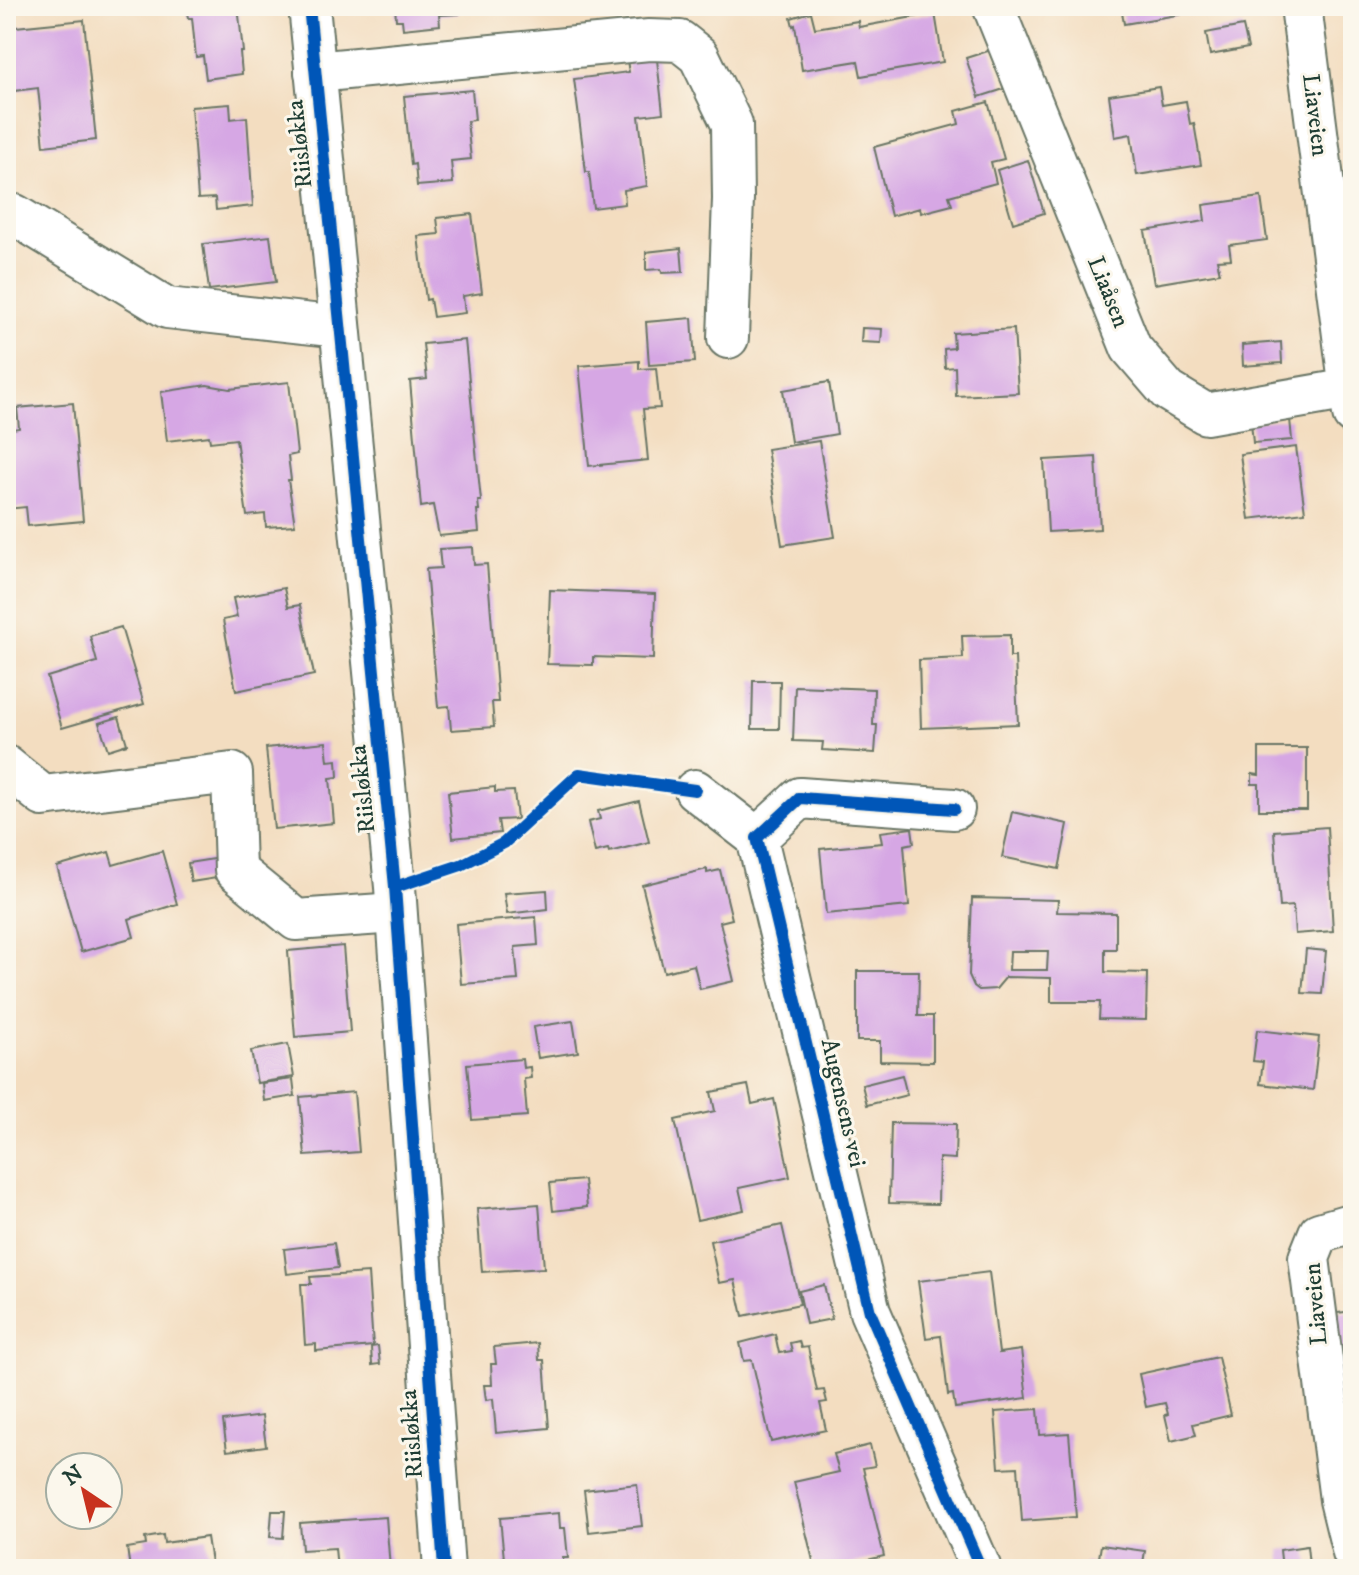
<svg xmlns="http://www.w3.org/2000/svg" width="1359" height="1575" viewBox="0 0 1359 1575" font-family="'IM FELL DW Pica',serif">
	<style>
		.building { fill: #d6a7e4; fill-rule: evenodd }
		.lines { fill: none; stroke-linecap: round; stroke-linejoin: round }
		.minor-casing { stroke: #697565; stroke-width: 44 }
		.minor { stroke: #fff; stroke-width: 40 }
		.cycleway-casing { stroke: #fbf7ec; stroke-width: 17 }
		.cycleway { stroke: #0057b8; stroke-width: 12 }
		.labels { text-anchor: middle; dominant-baseline: central; stroke-width: 6; stroke-linejoin: round; paint-order: stroke }
		.street-label { font-size: 24px; fill: #1f3d34; stroke: #fbf7ec }
	</style>
	<rect width="100%" height="100%" fill="#fbf7ec"/>
	<filter id="ink" filterUnits="userSpaceOnUse"><feTurbulence type="fractalNoise" baseFrequency=".0125" numOctaves="2"/><feDisplacementMap in="SourceGraphic" scale="16" xChannelSelector="R" yChannelSelector="G"/><feConvolveMatrix kernelMatrix="1 2 1 2 8 2 1 2 1" color-interpolation-filters="sRGB"/></filter>
	<filter id="wash" filterUnits="userSpaceOnUse"><feTurbulence type="fractalNoise" baseFrequency=".006" numOctaves="4" result="noise"/><feDisplacementMap in="SourceGraphic" scale="32" xChannelSelector="R" yChannelSelector="G"/><feGaussianBlur stdDeviation="1.8" result="paint"/><feColorMatrix in="noise" values="0 0 0 0 0 0 0 0 0 0 0 0 0 0 0 0 0 1.4 0 .05"/><feComposite in="paint" operator="in"/></filter>
	<g filter="url(#wash)">
		<rect width="100%" height="100%" fill="#f3ddc0"/>
		<g id="blocks">
			<g class="building">
				<polygon points="186,6 238,6 243,52 240,52 242,74 206,79 203,56 196,57 192,18 188,18"/>
				<polygon points="395,6 458,6 459,14 439,15 440,25 403,29 402,20 396,20"/>
				<polygon points="1121,6 1182,6 1183,14 1124,24"/>
				<polygon points="811,12 815,28 858,21 859,27 935,13 943,62 861,76 858,61 802,70 795,25 793,26 791,18"/>
				<polygon points="84,20 96,140 44,146 38,88 6,92 6,28"/>
				<polygon points="1243,26 1248,48 1210,55 1206,33"/>
				<polygon points="991,50 1004,89 979,97 966,58"/>
				<polygon points="656,51 663,113 639,116 647,186 624,190 625,204 593,208 589,172 586,172 574,79 629,72 626,55"/>
				<polygon points="1159,87 1162,105 1186,101 1190,124 1194,123 1201,165 1137,175 1131,134 1115,137 1109,95"/>
				<polygon points="472,90 475,120 467,121 471,159 451,161 453,183 417,186 415,164 411,165 404,96"/>
				<polygon points="988,102 1004,159 991,162 996,183 949,196 952,205 921,213 920,208 891,216 874,147 959,124 956,111"/>
				<polygon points="230,104 231,119 247,117 253,206 216,210 215,198 198,199 191,107"/>
				<polygon points="1028,160 1044,213 1013,223 997,170"/>
				<polygon points="1261,197 1267,240 1229,245 1231,259 1217,260 1220,273 1154,284 1145,231 1205,221 1203,205"/>
				<polygon points="472,214 482,293 463,296 465,313 433,317 430,299 426,300 418,236 439,234 437,218"/>
				<polygon points="270,236 276,282 209,290 203,244"/>
				<polygon points="681,248 683,272 662,273 661,269 646,270 646,252"/>
				<polygon points="692,318 695,362 649,365 646,322"/>
				<polygon points="862,328 882,329 881,343 861,342"/>
				<polygon points="1014,329 1018,393 956,396 955,367 945,368 944,349 954,348 953,333"/>
				<polygon points="465,340 481,501 478,501 479,510 477,510 479,532 439,536 433,505 421,507 410,381 427,379 423,344"/>
				<polygon points="1281,342 1282,363 1243,366 1242,345"/>
				<polygon points="639,361 639,369 656,368 660,408 643,409 648,460 589,466 579,366"/>
				<polygon points="289,382 297,454 288,456 291,480 288,480 295,525 266,527 265,514 247,516 236,439 210,442 209,436 167,441 161,392 207,385 230,389"/>
				<polygon points="829,382 837,434 791,442 783,390"/>
				<polygon points="73,403 83,521 28,526 26,507 6,509 6,430 19,428 17,408"/>
				<polygon points="1290,419 1292,440 1253,443 1251,422"/>
				<polygon points="819,441 835,537 782,545 767,449"/>
				<polygon points="1296,447 1305,512 1249,519 1240,454"/>
				<polygon points="1096,457 1100,529 1048,532 1044,460"/>
				<polygon points="473,547 474,565 487,564 498,702 492,702 494,727 451,730 449,706 438,707 426,569 441,568 439,549"/>
				<polygon points="284,588 288,607 300,605 314,675 236,691 223,620 237,617 233,598"/>
				<polygon points="550,590 655,594 653,659 593,657 593,665 547,664"/>
				<polygon points="121,627 144,704 62,728 47,677 97,662 90,636"/>
				<polygon points="1010,635 1010,657 1015,657 1018,724 921,728 919,660 963,658 962,636"/>
				<polygon points="753,681 780,681 779,729 752,729"/>
				<polygon points="795,686 874,689 873,725 877,725 875,753 822,750 823,742 793,741"/>
				<polygon points="119,717 127,744 108,750 99,723"/>
				<polygon points="326,742 328,761 337,760 338,777 330,778 334,823 274,829 266,748"/>
				<polygon points="1259,748 1307,748 1307,810 1259,810 1259,784 1252,784 1252,774 1259,775"/>
				<polygon points="495,787 495,792 514,791 517,819 498,820 500,833 453,838 448,792"/>
				<polygon points="639,801 649,842 609,852 608,849 595,852 588,822 600,819 598,811"/>
				<polygon points="1012,812 1068,824 1059,869 1002,857"/>
				<polygon points="6,818 15,845 6,848"/>
				<polygon points="1327,827 1333,931 1295,934 1293,906 1280,907 1274,831"/>
				<polygon points="912,828 914,843 904,845 909,906 826,914 820,849 882,843 880,832"/>
				<polygon points="162,851 177,904 129,919 134,937 81,952 57,867 109,852 113,865"/>
				<polygon points="220,858 223,877 191,882 188,863"/>
				<polygon points="707,869 707,873 720,870 732,919 720,922 734,981 700,989 694,965 664,972 642,885"/>
				<polygon points="547,890 548,909 507,914 504,893"/>
				<path d="M972,898L1058,900L1057,912L1116,913V949H1105V972L1147,973L1146,1020L1099,1019L1100,1002H1051V978L1006,977L996,989L979,990L974,986L969,975ZM1010,951H1048L1047,970H1009Z"/>
				<polygon points="536,917 538,945 515,947 518,980 461,984 456,924"/>
				<polygon points="343,946 350,1032 295,1037 288,951"/>
				<polygon points="1306,949 1326,951 1322,994 1302,993"/>
				<polygon points="857,971 919,971 918,1016 933,1016 933,1062 880,1061 880,1041 857,1041"/>
				<polygon points="573,1021 578,1052 538,1058 533,1027"/>
				<polygon points="1257,1030 1319,1037 1313,1090 1260,1084 1263,1062 1253,1061"/>
				<polygon points="288,1044 294,1077 257,1083 251,1051"/>
				<polygon points="522,1059 523,1068 530,1067 531,1078 524,1079 527,1116 472,1120 467,1064"/>
				<polygon points="902,1075 907,1095 867,1105 862,1085"/>
				<polygon points="293,1079 295,1096 264,1101 262,1083"/>
				<polygon points="748,1085 752,1104 774,1099 790,1177 739,1188 744,1210 697,1220 675,1120 715,1111 711,1092"/>
				<polygon points="354,1092 359,1152 305,1156 300,1097"/>
				<polygon points="891,1123 956,1124 955,1159 939,1158 938,1204 889,1203"/>
				<polygon points="584,1180 587,1207 553,1211 550,1183"/>
				<polygon points="539,1204 544,1268 482,1272 477,1209"/>
				<polygon points="782,1225 800,1304 743,1316 735,1280 719,1283 710,1241"/>
				<polygon points="334,1243 338,1268 287,1274 284,1249"/>
				<polygon points="989,1272 999,1353 1021,1350 1027,1398 955,1408 953,1394 948,1395 941,1336 926,1338 918,1281"/>
				<polygon points="368,1273 373,1346 316,1351 316,1344 305,1345 301,1284 311,1284 310,1277"/>
				<polygon points="824,1285 832,1319 806,1324 799,1291"/>
				<polygon points="1353,1311 1353,1390 1345,1391 1337,1313"/>
				<polygon points="775,1334 779,1353 792,1351 790,1343 799,1341 801,1348 808,1347 817,1391 824,1390 827,1402 820,1403 826,1430 771,1442 752,1360 744,1361 740,1343"/>
				<polygon points="538,1343 539,1360 544,1360 549,1428 496,1433 493,1399 486,1400 484,1385 492,1385 491,1364 496,1364 494,1347"/>
				<polygon points="378,1346 380,1364 372,1365 371,1347"/>
				<polygon points="1218,1357 1231,1415 1193,1424 1196,1435 1171,1441 1165,1415 1168,1414 1165,1403 1146,1407 1139,1374"/>
				<polygon points="1038,1409 1040,1435 1069,1433 1076,1517 1022,1521 1018,1467 999,1468 995,1412"/>
				<polygon points="262,1416 266,1446 227,1451 223,1421"/>
				<polygon points="870,1445 875,1466 863,1468 884,1556 829,1569 815,1569 794,1482 839,1472 834,1454"/>
				<polygon points="637,1484 642,1526 589,1532 584,1490"/>
				<polygon points="272,1511 285,1511 283,1538 270,1537"/>
				<polygon points="559,1513 560,1528 565,1528 568,1558 563,1558 564,1569 505,1569 500,1518"/>
				<polygon points="386,1517 390,1569 337,1569 335,1548 302,1550 300,1523"/>
				<polygon points="163,1535 164,1543 207,1537 212,1569 130,1569 127,1548 146,1545 145,1538"/>
				<polygon points="1101,1545 1145,1551 1142,1569 1083,1569 1084,1562 1098,1564"/>
				<polygon points="1307,1546 1309,1565 1314,1565 1314,1569 1282,1569 1280,1550"/>
			</g>
		</g>
	</g>
	<g filter="url(#ink)">
		<use href="#blocks" fill-opacity="0" stroke="#697565" stroke-width="2"/>
		<g class="lines">
			<g class="minor-casing">
				<g id="minor">
					<polyline points="309,6 395,887 444,1569"/>
					<polyline points="993,6 1131,348 1168,391 1206,414 1350,389"/>
					<polyline points="1301,6 1353,414"/>
					<polyline points="315,72 649,40 680,41 699,56 732,124 733,199 728,338"/>
					<polyline points="15,215 167,308 340,327"/>
					<polyline points="6,766 43,796 232,773 235,870 296,920 396,913"/>
					<polyline points="695,790 757,838"/>
					<polyline points="954,809 800,798 757,838 870,1312 981,1569"/>
					<polyline points="1353,1223 1319,1233 1309,1258 1340,1500 1353,1553"/>
				</g>
			</g>
			<use href="#minor" class="minor"/>
			<g class="cycleway-casing">
				<g id="cycleway">
					<polyline points="309,6 395,887 444,1569"/>
					<polyline points="954,809 800,798 757,838 870,1312 981,1569"/>
					<polyline points="395,887 461,865 504,843 579,774 695,790"/>
				</g>
			</g>
			<use href="#cycleway" class="cycleway"/>
		</g>
	</g>
	<g class="labels">
		<g class="street-label">
			<text transform="translate(1315 115) rotate(83)">Liaveien</text>
			<text transform="translate(300 144) rotate(-96)">Riisløkka</text>
			<text transform="translate(1108 292) rotate(68)">Liaåsen</text>
			<text transform="translate(363 789) rotate(-96)">Riisløkka</text>
			<text transform="translate(843 1103) rotate(77)">Augensens vei</text>
			<text transform="translate(1316 1304) rotate(-95)">Liaveien</text>
			<text transform="translate(412 1434) rotate(-94)">Riisløkka</text>
		</g>
	</g>
	<rect width="1359" height="1575" fill="none" stroke="#fbf7ec" stroke-width="32"/>
	<g transform="translate(84 1491) rotate(325)"><circle r="38" fill="#fbf7ec" stroke="#a3ada2" stroke-width="2"/>
	<path d="M0-6L14 30L0 20L-14 30Z" fill="#c8321e"/>
	<text y="-12" font-size="22" font-weight="bold" text-anchor="middle" fill="#1f3d34">N</text>
	</g>
</svg>
